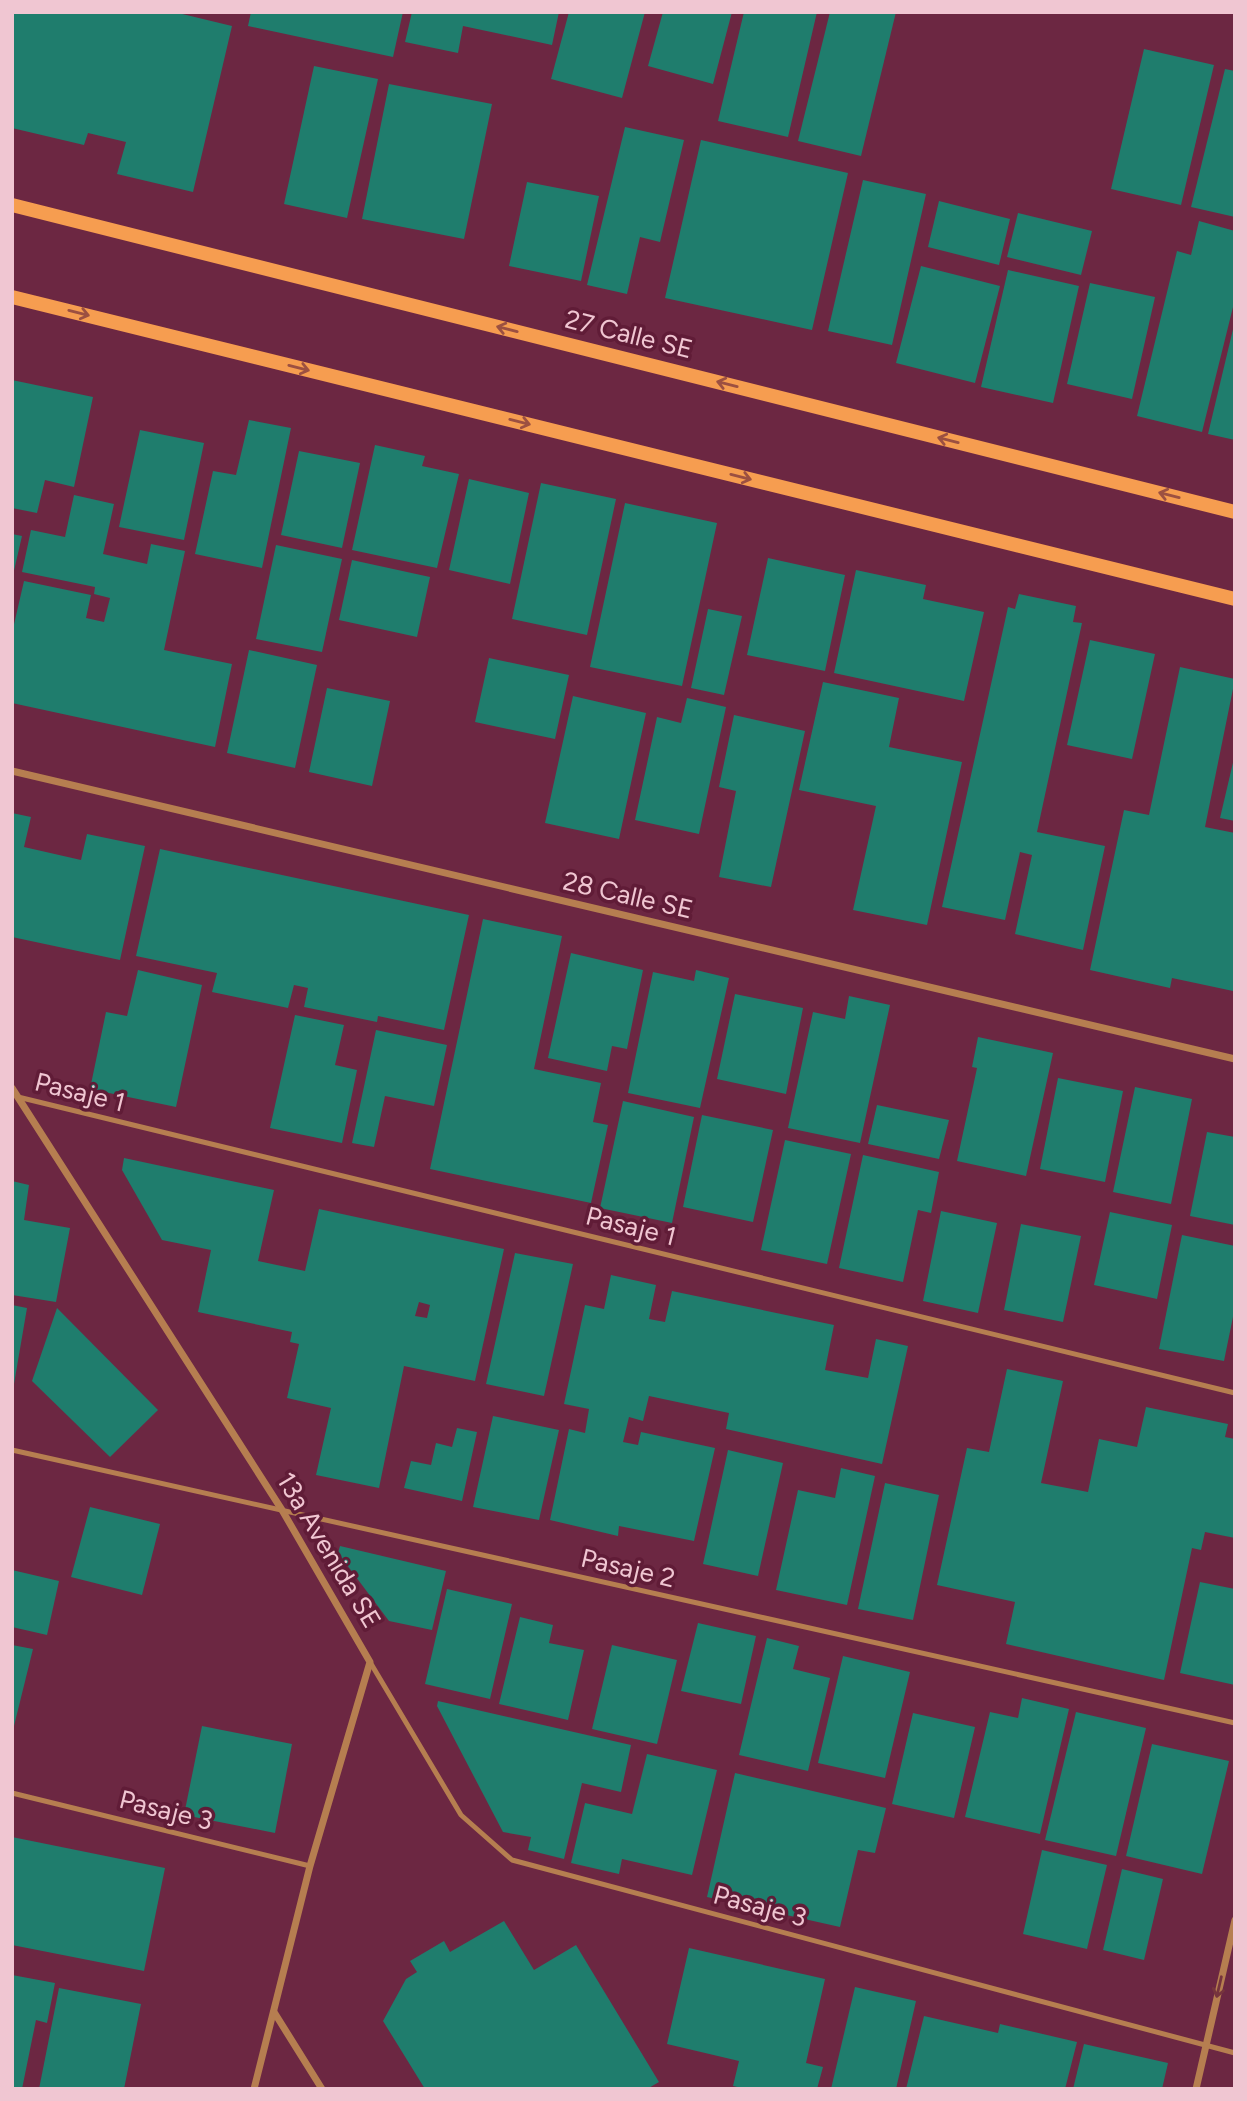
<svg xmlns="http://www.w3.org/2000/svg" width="1247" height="2101" viewBox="0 0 1247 2101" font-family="Figtree,sans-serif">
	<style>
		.building { fill: #1f7d6d; fill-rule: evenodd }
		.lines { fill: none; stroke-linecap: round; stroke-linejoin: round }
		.lane { stroke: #b67e50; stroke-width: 5 }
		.street { stroke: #b67e50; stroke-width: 7 }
		.secondary { stroke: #f69d50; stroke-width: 14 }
		.oneway { stroke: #9c5041 }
		.oneway2 { stroke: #76343d }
		.labels { text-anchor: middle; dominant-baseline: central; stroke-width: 7; stroke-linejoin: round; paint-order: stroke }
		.street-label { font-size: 26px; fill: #f0c6d2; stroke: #601c37 }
	</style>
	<rect width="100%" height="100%" fill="#6c2742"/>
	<g class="building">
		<polygon points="12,12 174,12 232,26 193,192 117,174 126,142 88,133 84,145 12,128"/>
		<polygon points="251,12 403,12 393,57 248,26"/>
		<polygon points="412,12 559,12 552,45 463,26 458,53 405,42"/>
		<polygon points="569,12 645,12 622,98 551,79"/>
		<polygon points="663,12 732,12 713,84 648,66"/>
		<polygon points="744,12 817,12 788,137 718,121"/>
		<polygon points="830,12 896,12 861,156 798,141"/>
		<polygon points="1144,49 1214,65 1181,205 1111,189"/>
		<polygon points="314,66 378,79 347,218 284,204"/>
		<polygon points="1225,69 1235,71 1235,217 1191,207"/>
		<polygon points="389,84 492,104 464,239 362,219"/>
		<polygon points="625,127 684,140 660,242 640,237 627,294 587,285"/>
		<polygon points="701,140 848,173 812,330 665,298"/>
		<polygon points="863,180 926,194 892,345 828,331"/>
		<polygon points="527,182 599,196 581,281 509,266"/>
		<polygon points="939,201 1010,219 999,265 928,247"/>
		<polygon points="1018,213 1092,231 1081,275 1007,257"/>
		<polygon points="1199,221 1235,231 1235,299 1202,432 1137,416 1177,251 1191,255"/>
		<polygon points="921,266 1000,286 975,383 896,363"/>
		<polygon points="1008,270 1079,286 1053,403 981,387"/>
		<polygon points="1090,283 1155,297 1132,399 1067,384"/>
		<polygon points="1234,325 1235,325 1235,440 1208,434"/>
		<polygon points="12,380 93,397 74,487 45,480 37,513 12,508"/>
		<polygon points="249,420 291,428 262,568 195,554 213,471 236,475"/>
		<polygon points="140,430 204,443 184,540 119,527"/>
		<polygon points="375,445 425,456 422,466 459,474 437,568 352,550"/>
		<polygon points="299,451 360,463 342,548 281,535"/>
		<polygon points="469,479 529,493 510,584 449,570"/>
		<polygon points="541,483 616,499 587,635 512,619"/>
		<polygon points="74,495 114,504 103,554 147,564 151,544 185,551 164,650 232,664 215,747 12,703 12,633 24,581 91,595 86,618 104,622 110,598 94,594 95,587 22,572 31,530 65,537"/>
		<polygon points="625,503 717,523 682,686 590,667"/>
		<polygon points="12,534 22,536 13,575 12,575"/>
		<polygon points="276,545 342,559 322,652 256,639"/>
		<polygon points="768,558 845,575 825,671 747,655"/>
		<polygon points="352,560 430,577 417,637 339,620"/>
		<polygon points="856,570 926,585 923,599 984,612 964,701 834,673"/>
		<polygon points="1019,594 1076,606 1073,622 1082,623 1037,832 1105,846 1083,950 1015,934 1032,855 1020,852 1005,920 942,907 1008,607 1015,609"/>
		<polygon points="708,609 742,616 724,695 691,688"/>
		<polygon points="1090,640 1155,654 1132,759 1067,745"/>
		<polygon points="249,650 317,665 295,768 227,753"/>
		<polygon points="489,658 569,675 555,739 475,722"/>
		<polygon points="1180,667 1235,679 1205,827 1235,833 1233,991 1172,978 1170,988 1090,970 1124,810 1149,815"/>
		<polygon points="823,682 899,698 889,747 962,762 927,925 853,910 876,806 799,790"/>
		<polygon points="327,688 390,701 372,786 309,772"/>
		<polygon points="573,696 646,713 619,839 545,823"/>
		<polygon points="687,698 726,707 699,834 635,820 657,717 681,723"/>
		<polygon points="734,715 805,731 771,887 719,877 736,791 719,787"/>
		<polygon points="1235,754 1235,821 1220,818"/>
		<polygon points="12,813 31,817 24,847 81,860 87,834 145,846 120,960 12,937"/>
		<polygon points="160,849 469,915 444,1030 378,1016 377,1022 304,1007 308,988 294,985 288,1008 212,992 217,973 136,956"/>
		<polygon points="483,919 562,936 534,1069 601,1083 593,1122 608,1125 591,1203 430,1169"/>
		<polygon points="571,953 643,970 627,1049 612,1046 607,1071 548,1058"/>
		<polygon points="138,970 202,985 176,1107 90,1089 106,1012 127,1016"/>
		<polygon points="696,970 729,978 700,1108 628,1093 653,972 694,981"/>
		<polygon points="735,994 803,1008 786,1094 717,1079"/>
		<polygon points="849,996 890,1005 860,1143 788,1128 813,1012 845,1019"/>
		<polygon points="295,1015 344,1025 335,1065 357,1070 342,1143 270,1128"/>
		<polygon points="376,1030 447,1045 434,1106 385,1096 374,1147 352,1143"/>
		<polygon points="978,1037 1053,1053 1026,1176 957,1161 977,1068 972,1067"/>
		<polygon points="1058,1078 1123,1091 1105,1182 1040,1169"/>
		<polygon points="1135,1087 1192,1099 1171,1204 1113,1192"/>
		<polygon points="623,1101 694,1117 672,1223 600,1208"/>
		<polygon points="877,1105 949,1120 939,1159 868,1144"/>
		<polygon points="702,1115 773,1130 753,1222 683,1207"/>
		<polygon points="1207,1132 1235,1137 1235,1225 1190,1216"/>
		<polygon points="785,1140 851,1154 827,1264 761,1250"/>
		<polygon points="863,1155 939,1172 931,1213 918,1210 903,1282 839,1268"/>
		<path d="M124,1158L274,1190L258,1261L305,1271L319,1209L504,1249L475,1381L404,1366L379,1488L316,1475L331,1408L287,1398L299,1344L290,1342L292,1332L198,1312L211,1250L162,1240L122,1170ZM419,1302L430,1305L427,1318L415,1316Z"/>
		<polygon points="12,1181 29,1185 24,1220 70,1228 56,1302 12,1295"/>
		<polygon points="941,1211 997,1223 978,1313 923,1301"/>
		<polygon points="1110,1212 1172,1225 1157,1299 1094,1285"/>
		<polygon points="1021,1224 1081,1236 1063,1322 1004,1310"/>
		<polygon points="1182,1235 1235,1246 1235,1307 1224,1361 1159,1349"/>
		<polygon points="515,1253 573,1264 544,1396 486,1384"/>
		<polygon points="611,1275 656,1285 649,1319 665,1322 672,1291 834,1325 825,1370 868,1378 876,1339 908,1346 882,1464 726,1429 729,1413 649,1396 643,1421 629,1417 623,1442 638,1445 641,1432 715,1448 694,1541 619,1526 618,1536 550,1520 569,1429 585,1433 589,1409 564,1404 585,1305 604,1309"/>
		<polygon points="12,1305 27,1308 14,1384 12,1384"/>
		<polygon points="57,1308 158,1410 110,1457 32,1381"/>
		<polygon points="1007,1369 1063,1381 1041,1483 1088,1492 1099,1439 1137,1447 1146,1407 1228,1424 1225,1437 1235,1439 1235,1538 1205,1532 1201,1550 1192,1548 1164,1680 1006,1644 1015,1602 937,1585 967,1448 989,1452"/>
		<polygon points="493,1416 559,1430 539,1520 473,1507"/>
		<polygon points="457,1428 477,1432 462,1501 404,1488 411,1461 431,1465 436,1443 452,1447"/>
		<polygon points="728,1450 783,1463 758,1576 703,1564"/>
		<polygon points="841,1468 875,1476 847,1605 776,1590 798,1490 835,1498"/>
		<polygon points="885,1483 939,1495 913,1620 858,1609"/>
		<polygon points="90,1507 160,1524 142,1595 71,1577"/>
		<polygon points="340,1546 446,1571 432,1630 389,1621 338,1553"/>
		<polygon points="12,1570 59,1581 47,1635 12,1627"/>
		<polygon points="1200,1582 1235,1589 1235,1685 1180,1673"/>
		<polygon points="447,1589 512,1604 490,1699 425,1684"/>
		<polygon points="520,1617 553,1625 549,1643 584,1650 568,1720 499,1704"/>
		<polygon points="698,1623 756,1636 741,1704 681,1691"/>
		<polygon points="767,1638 799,1646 793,1669 830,1678 808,1771 739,1755"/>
		<polygon points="12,1645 33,1649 13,1730 12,1730"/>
		<polygon points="612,1645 677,1660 657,1744 592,1729"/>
		<polygon points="843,1656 910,1672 885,1778 818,1763"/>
		<polygon points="1022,1698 1069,1709 1040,1834 965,1817 990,1712 1018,1718"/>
		<polygon points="438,1701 631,1745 621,1792 582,1783 564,1859 528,1850 531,1837 503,1832 437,1706"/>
		<polygon points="1076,1712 1146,1728 1116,1856 1045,1840"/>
		<polygon points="913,1713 975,1727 954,1818 892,1804"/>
		<polygon points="202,1726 292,1744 275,1833 184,1815"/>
		<polygon points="1152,1744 1229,1761 1202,1874 1126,1856"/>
		<polygon points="647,1754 717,1770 692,1875 622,1859 619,1874 571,1863 585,1803 632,1814"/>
		<polygon points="735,1773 886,1808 875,1853 858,1850 840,1927 707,1897"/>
		<polygon points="12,1837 165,1868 144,1971 12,1945"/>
		<polygon points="1042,1850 1107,1865 1087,1949 1023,1934"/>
		<polygon points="1122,1869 1163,1879 1144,1960 1103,1950"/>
		<polygon points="504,1921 534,1970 576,1945 659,2082 647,2089 425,2089 383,2021 406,1979 417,1972 410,1961 444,1941 450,1952"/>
		<polygon points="689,1948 825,1979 806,2063 823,2067 817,2089 746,2089 733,2086 739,2061 667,2044"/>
		<polygon points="12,1975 55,1983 47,2023 36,2020 22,2089 12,2089"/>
		<polygon points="855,1987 916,2001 896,2089 831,2089"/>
		<polygon points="59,1988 141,2004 124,2089 39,2089"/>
		<polygon points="924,2016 998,2033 1000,2024 1077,2042 1065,2089 906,2089"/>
		<polygon points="1084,2044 1168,2063 1162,2089 1073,2089"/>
	</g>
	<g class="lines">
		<g class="lane">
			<polyline points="18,1097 1235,1393"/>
			<polyline points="12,1450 1235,1723"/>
			<polyline points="370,1662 461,1815 512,1860 1235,2053"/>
			<polyline points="12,1793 310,1866"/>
		</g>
		<g class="street">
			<polyline points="12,771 1235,1059"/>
			<polyline points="12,1088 282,1510 370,1662 310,1866 254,2089"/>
			<polyline points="274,2012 322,2089"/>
			<polyline points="1196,2089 1235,1920"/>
		</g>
		<g class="secondary">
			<polyline points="12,205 1235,512"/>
			<polyline points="12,297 1235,599"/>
		</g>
	</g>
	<defs><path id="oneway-shaft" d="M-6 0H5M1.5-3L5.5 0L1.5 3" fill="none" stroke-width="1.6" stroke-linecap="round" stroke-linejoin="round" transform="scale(1.75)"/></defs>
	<g class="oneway">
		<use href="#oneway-shaft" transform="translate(79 313) rotate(14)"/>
		<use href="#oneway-shaft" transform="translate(507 329) rotate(-166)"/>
		<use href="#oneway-shaft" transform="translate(299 368) rotate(14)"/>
		<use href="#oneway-shaft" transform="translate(727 384) rotate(-166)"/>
		<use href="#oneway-shaft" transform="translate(520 422) rotate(14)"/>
		<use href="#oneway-shaft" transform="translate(948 440) rotate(-166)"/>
		<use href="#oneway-shaft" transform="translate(741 477) rotate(14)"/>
		<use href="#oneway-shaft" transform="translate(1169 495) rotate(-166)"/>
	</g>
	<use class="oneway2" href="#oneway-shaft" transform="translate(1219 1987) rotate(103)"/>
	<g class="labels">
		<g class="street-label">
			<text transform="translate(629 334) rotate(14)">27 Calle SE</text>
			<text transform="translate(628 895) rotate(13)">28 Calle SE</text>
			<text transform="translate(80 1092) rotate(14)">Pasaje 1</text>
			<text transform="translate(631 1226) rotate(14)">Pasaje 1</text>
			<text transform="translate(329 1550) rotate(59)">13a Avenida SE</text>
			<text transform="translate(628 1568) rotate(13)">Pasaje 2</text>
			<text transform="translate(166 1810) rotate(14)">Pasaje 3</text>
			<text transform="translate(760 1906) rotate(15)">Pasaje 3</text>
		</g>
	</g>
	<rect width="1247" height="2101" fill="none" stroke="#f0c6d2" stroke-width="28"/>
</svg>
